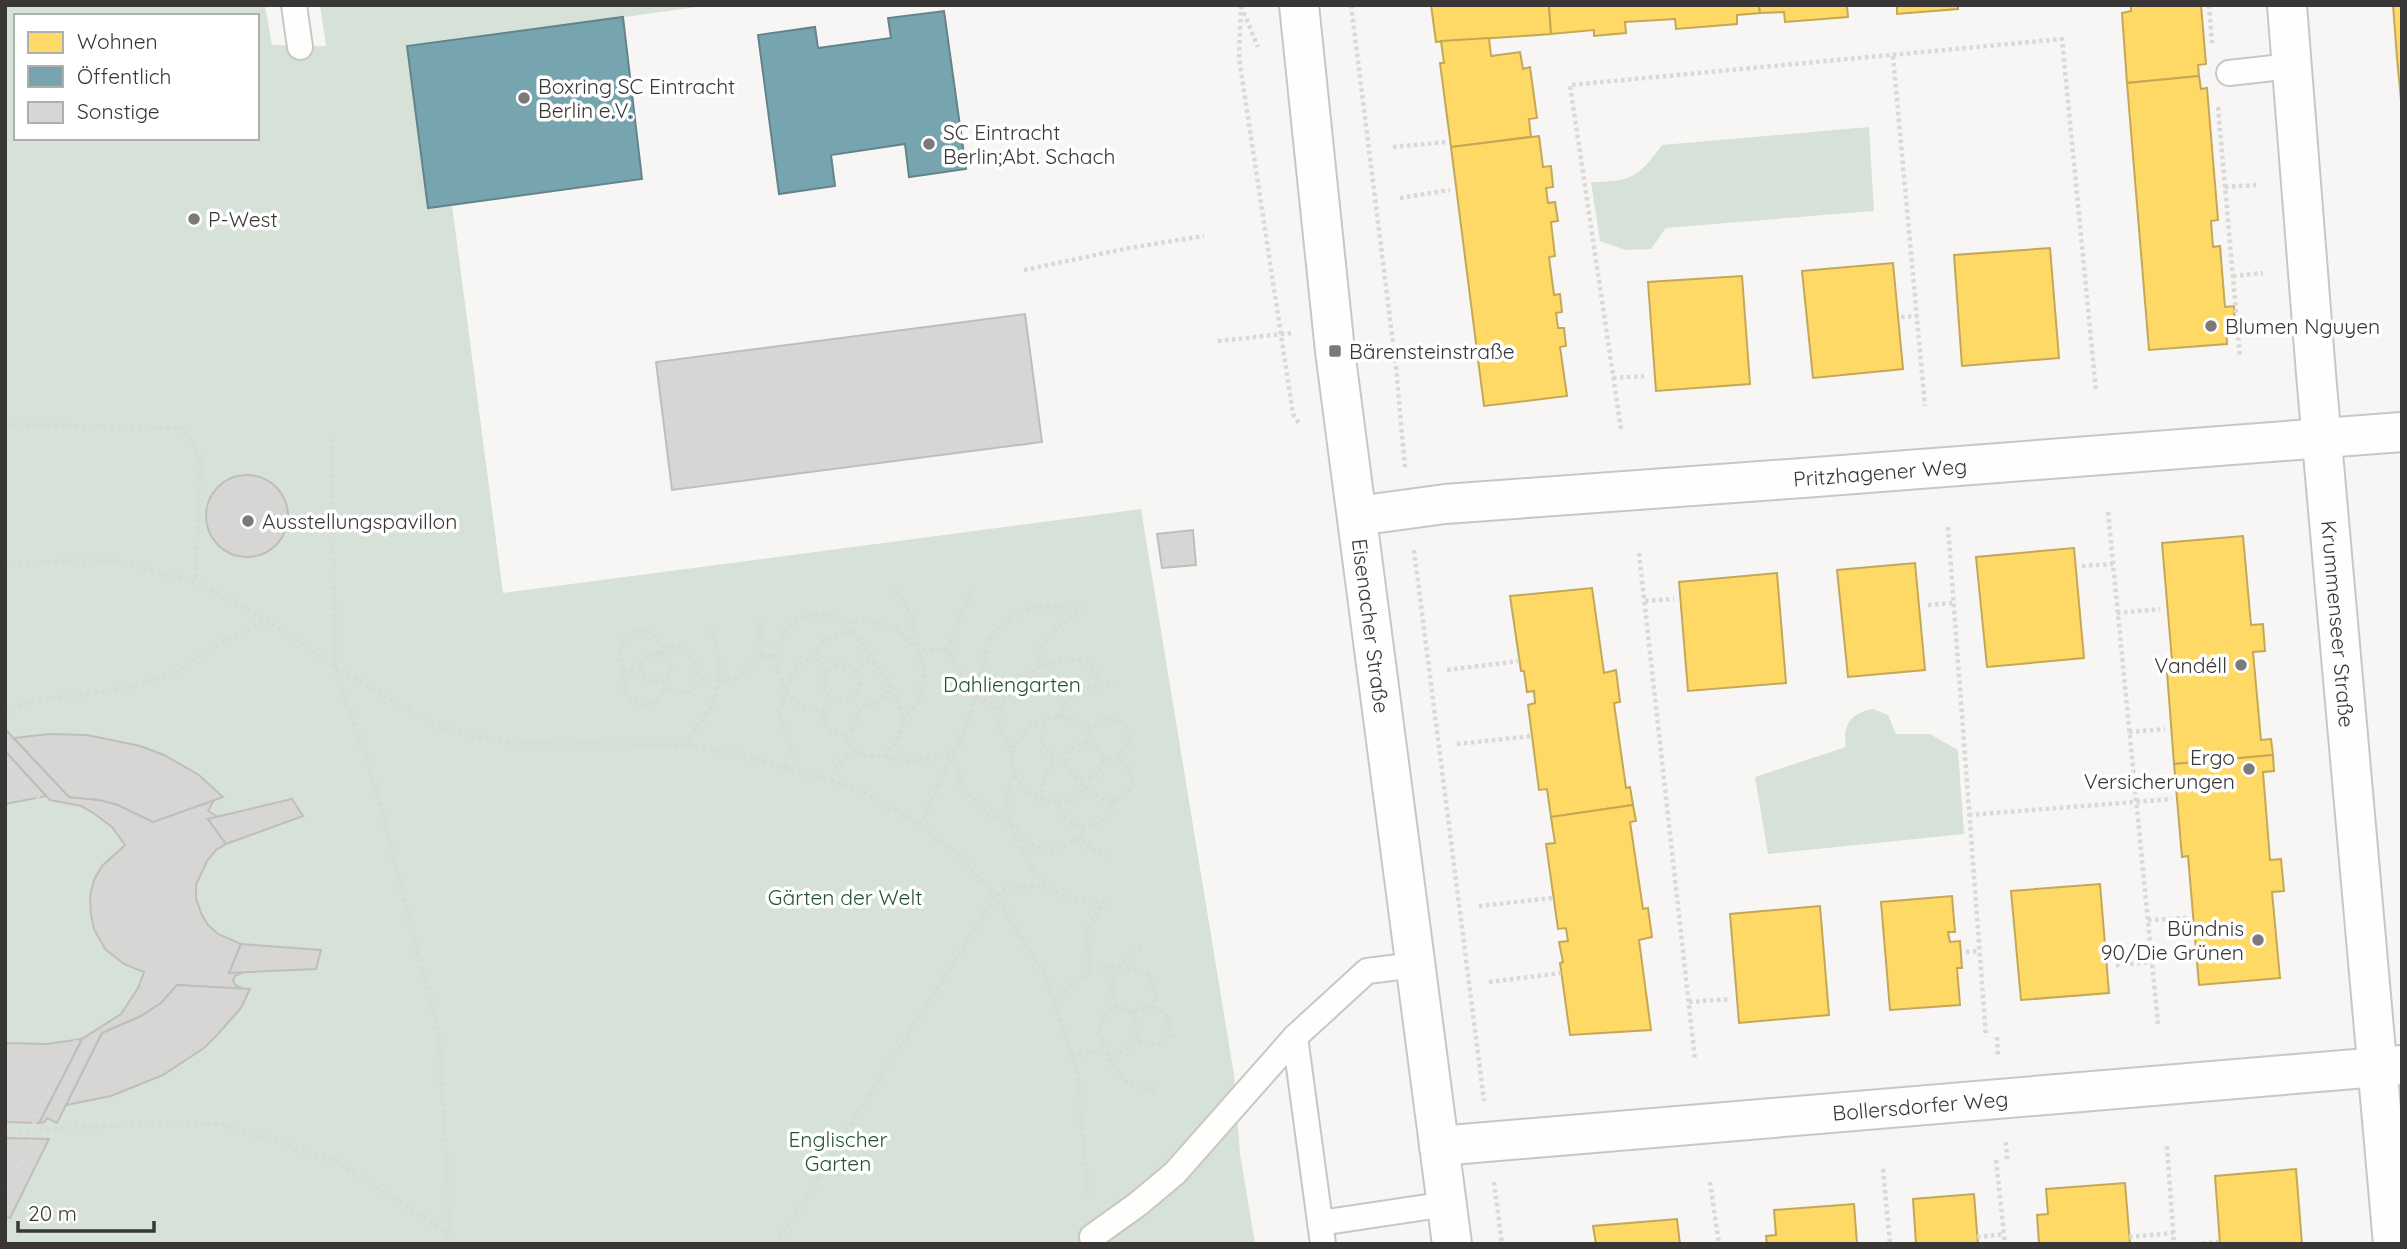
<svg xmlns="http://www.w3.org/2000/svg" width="2407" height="1249" viewBox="0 0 2407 1249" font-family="Quicksand,sans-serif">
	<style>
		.green { fill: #d6e2d8; fill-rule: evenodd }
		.homes { fill: #ffd966; stroke: #c4a858; stroke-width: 2 }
		.public { fill: #76a5af; stroke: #64848b; stroke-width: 2 }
		.building { fill: #d7d6d4; stroke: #bfbebc; stroke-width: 2 }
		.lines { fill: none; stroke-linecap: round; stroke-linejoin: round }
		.lane-casing { stroke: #c9c7c6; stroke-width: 28 }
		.street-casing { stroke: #c9c7c6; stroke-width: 42 }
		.secondary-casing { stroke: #c9c7c6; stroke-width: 42 }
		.path { stroke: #d9d9d9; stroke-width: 4.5; stroke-dasharray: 3.5 3.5; stroke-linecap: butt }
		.lane { stroke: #fefefd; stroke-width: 24 }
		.street { stroke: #fefefd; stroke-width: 38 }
		.secondary { stroke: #fefefd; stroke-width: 38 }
		.poi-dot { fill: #7c7a78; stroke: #fff; stroke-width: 2.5 }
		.labels { text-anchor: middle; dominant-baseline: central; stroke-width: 7; stroke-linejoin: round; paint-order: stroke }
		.poi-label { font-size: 21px; fill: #393736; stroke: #fff; text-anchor: start }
		.street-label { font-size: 21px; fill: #393736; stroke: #fff }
		.park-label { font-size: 21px; fill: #235334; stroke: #fff }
	</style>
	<rect width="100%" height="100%" fill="#f8f6f4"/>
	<g class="green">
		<path d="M5,5H265L272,45L326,46L320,5H711L408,47L429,208L452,205L503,593L1141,509L1234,1075L1240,1154L1255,1244H5ZM16,16H257V138H16Z"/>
		<path d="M1869,127L1874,211L1666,228L1651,249L1625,250L1600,241L1591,182C1631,182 1639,177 1662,145Z"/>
		<path d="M1873,709L1888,715L1896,734H1930L1958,750L1964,834L1768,854L1755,777L1846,747C1842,725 1851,713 1873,709Z"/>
	</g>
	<g class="homes">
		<polygon points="1431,5 1549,5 1551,34 1436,42"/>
		<polygon points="1549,5 1759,5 1760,13 1737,15 1737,24 1676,29 1675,19 1625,22 1626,33 1594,36 1594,30 1551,34"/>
		<polygon points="1759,5 1853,5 1847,6 1848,17 1785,22 1784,12 1760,13"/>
		<polygon points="1897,5 1958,5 1958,9 1897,14"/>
		<polygon points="2131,5 2201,5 2206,64 2198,65 2199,76 2127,83 2122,13 2131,11"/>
		<polygon points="2393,5 2402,5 2402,111 2397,58"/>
		<polygon points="1489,38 1491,56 1520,52 1523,69 1530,67 1537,118 1529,119 1531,137 1451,147 1440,63 1444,63 1441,41"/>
		<polygon points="2199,76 2201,89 2207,88 2218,220 2211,221 2213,247 2220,246 2225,307 2234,306 2235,324 2226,325 2227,344 2149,350 2127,83"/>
		<polygon points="1539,136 1543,167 1551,166 1553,187 1546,188 1548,203 1555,202 1558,221 1551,222 1555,256 1549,257 1554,295 1560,294 1562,312 1556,313 1558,328 1564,328 1566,346 1560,347 1567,396 1484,406 1451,147"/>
		<polygon points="2050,248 2059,358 1962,366 1954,255"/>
		<polygon points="1893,263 1903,369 1813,378 1802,271"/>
		<polygon points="1742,276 1750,384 1656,391 1648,282"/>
		<polygon points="2243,536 2251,625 2263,624 2265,651 2253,652 2261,740 2271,739 2273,755 2174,764 2167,672 2173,672 2162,543"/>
		<polygon points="2074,548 2084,658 1987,667 1976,557"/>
		<polygon points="1915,563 1925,670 1848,677 1837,570"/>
		<polygon points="1777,573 1786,683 1688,691 1679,582"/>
		<polygon points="1592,588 1604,673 1616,670 1620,702 1614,703 1626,788 1630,787 1633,805 1551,817 1547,789 1539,790 1528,705 1535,703 1534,691 1527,692 1524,671 1521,671 1510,596"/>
		<polygon points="2273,755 2274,771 2263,772 2270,860 2281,859 2284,891 2272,892 2280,978 2199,985 2188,856 2182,857 2174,764"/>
		<polygon points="1633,805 1636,821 1630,822 1643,909 1648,908 1652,937 1639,940 1651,1030 1570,1035 1560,963 1563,962 1559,942 1568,941 1566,928 1558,929 1546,844 1555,843 1551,817"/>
		<polygon points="2100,884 2109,993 2021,1000 2011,891"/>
		<polygon points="1952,896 1955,932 1948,932 1950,942 1960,941 1962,968 1957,968 1960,1005 1890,1010 1881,902"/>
		<polygon points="1820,906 1829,1015 1739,1023 1730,914"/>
		<polygon points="2296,1169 2302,1244 2220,1244 2215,1176"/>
		<polygon points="2125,1183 2130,1244 2039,1244 2037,1215 2048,1214 2046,1189"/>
		<polygon points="1974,1194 1978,1244 1916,1244 1913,1199"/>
		<polygon points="1854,1204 1857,1244 1767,1244 1766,1236 1776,1235 1774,1210"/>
		<polygon points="1677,1219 1680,1244 1596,1244 1593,1226"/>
	</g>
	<g class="public">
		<polygon points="944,11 966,169 909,177 905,144 831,155 835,186 779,194 758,35 815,27 818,48 891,38 888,18"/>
		<polygon points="623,17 642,179 428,208 407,46"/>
	</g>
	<g class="building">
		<polygon points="1025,314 1042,442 672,490 656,362"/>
		<circle cx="247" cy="516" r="41"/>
		<polygon points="1193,530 1196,565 1162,568 1157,534"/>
		<polygon points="5,729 69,797 100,800 118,805 153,822 214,800 208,811 218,817 208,819 226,844 216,850 207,861 196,885 196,898 201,913 208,925 218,934 241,944 229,973 244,972 235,976 233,980 235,985 243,989 177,985 161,1003 141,1016 102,1033 57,1123 47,1118 44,1122 39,1123 82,1039 121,1014 138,988 144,972 124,964 105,949 94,929 91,915 90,896 94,880 102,866 125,845 112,827 92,812 81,806 50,800 5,751"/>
		<polygon points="49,734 87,735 140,746 164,755 199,775 223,797 153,822 118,805 100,800 69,797 14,738"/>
		<polygon points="5,751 46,796 5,804"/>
		<polygon points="292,799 303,816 226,844 208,819"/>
		<polygon points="241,944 321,950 316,969 229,973"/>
		<polygon points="177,985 250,989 241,1008 218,1034 204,1048 163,1075 111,1096 66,1105 102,1033 141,1016 161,1003"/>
		<polygon points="82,1039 39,1123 5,1122 5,1043 47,1044"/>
		<polygon points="5,1138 49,1139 10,1218 5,1217"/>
	</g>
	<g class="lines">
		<g class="lane-casing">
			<g id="lane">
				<polyline points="294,5 300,47"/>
				<polyline points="2229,73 2291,66"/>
				<polyline points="1295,1037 1323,1244"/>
				<polyline points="1320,1223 1447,1204"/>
				<polyline points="1092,1237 1138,1204 1175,1173 1295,1037 1367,971 1415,965"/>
			</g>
		</g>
		<g class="street-casing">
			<g id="street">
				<path id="s1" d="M2287,5L2316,374L2393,1244"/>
				<path id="s2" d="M1357,516L1445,504L1803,478L2402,432"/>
				<path id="s3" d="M1439,1146L2402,1065"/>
			</g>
		</g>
		<g class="secondary-casing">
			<g id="secondary">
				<path id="s4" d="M1299,5L1335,351L1452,1244"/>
			</g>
		</g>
		<g class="path">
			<polyline points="1241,5 1239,58 1293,414 1300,425"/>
			<polyline points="1351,5 1396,367 1405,468"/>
			<polyline points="2209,5 2212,43"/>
			<polyline points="1241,6 1258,47"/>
			<polyline points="1893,56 1925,406"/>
			<polyline points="2218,107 2240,357"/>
			<polyline points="1393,147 1446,142"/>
			<polyline points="2225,187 2256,185"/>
			<polyline points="1400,198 1450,190"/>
			<polyline points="1024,270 1129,248 1204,236"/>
			<polyline points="2233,276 2263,273"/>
			<polyline points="1901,317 1917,316"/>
			<polyline points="1218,341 1292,333"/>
			<polyline points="1421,358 1468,353"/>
			<polyline points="1613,378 1644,376"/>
			<polyline points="5,425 183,428 201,461 195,582"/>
			<polyline points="1621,429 1570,85 2062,39 2096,391"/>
			<polyline points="331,439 335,666 376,788 439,1035 449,1211 447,1244"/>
			<polyline points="2108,512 2158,1024"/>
			<polyline points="1948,527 1986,1037"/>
			<polyline points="1414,550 1484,1101"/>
			<polyline points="1639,553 1695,1060"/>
			<polyline points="5,564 111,560 195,582 266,620 335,666 432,724 468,736 511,743 688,745 737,754 858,789 920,825 960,857 996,896 1044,974 1077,1070 1088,1194"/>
			<polyline points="2082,566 2113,564"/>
			<polyline points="897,590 912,617 917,650 947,650 974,694"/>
			<polyline points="1645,601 1674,599"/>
			<polyline points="1928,605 1953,603"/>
			<polyline points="2117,613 2160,609"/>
			<polyline points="2400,616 2402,616"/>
			<path d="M849,621L853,632L837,635L820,644L817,658C795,662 792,672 786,692L799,706L822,710L828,730L845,735L854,752"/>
			<polyline points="853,632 892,688"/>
			<polyline points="664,645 677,647 693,657 699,678"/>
			<polyline points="947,650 960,614 972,592"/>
			<circle cx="656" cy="668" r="15"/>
			<path d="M661,654L664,645L651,633L636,630L624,639L620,654L627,698L644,705L658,701L665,687L677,692H691L699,678C734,683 735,680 760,656V623"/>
			<polyline points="760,656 773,657 786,692 778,714 791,751 786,768"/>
			<polyline points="773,657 782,635 800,618 826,613 849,621 875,621 898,630 917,650 925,674 918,703 903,718 900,736 885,756 867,756 854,752 837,764 832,782"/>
			<polyline points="817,658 830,671"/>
			<circle cx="842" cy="683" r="18"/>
			<polyline points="1038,668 1061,660 1085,660 1095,670 1101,685 1115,684"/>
			<polyline points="623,670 641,669"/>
			<polyline points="1447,670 1519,661"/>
			<polyline points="855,671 871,658"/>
			<polyline points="974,694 991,636 1011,617 1036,605 1082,609"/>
			<polyline points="822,710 832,698"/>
			<polyline points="5,711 33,701 114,690 169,676 213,647 266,620"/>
			<path d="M1058,717C1070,694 1076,691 1101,685"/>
			<polyline points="2129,732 2165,729"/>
			<polyline points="845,735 855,727 861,707 877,702 892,688 903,718"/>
			<polyline points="1087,743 1091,728"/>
			<circle cx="1084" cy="761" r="18"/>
			<polyline points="1457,744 1532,736"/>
			<path d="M688,745C692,730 700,724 708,712C725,687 719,653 711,626"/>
			<polyline points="1011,750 1014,775"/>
			<polyline points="885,756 908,762 954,753 920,825"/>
			<polyline points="5,760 39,798"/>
			<polyline points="1102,760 1116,758"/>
			<polyline points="1084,787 1106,801 1114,801"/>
			<path d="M1043,800C1042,782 1043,773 1057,760C1042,748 1040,739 1044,720"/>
			<polyline points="1057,802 1069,803 1080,795 1084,779"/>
			<polyline points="1969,815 2172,799"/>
			<polyline points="1082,827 1098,824 1109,814 1114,801 1128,793 1134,780 1127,766 1116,758 1125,750 1130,737 1122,723 1107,718 1091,728 1072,718 1051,717 1029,725 1011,750 999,728 1000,709 1013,688 1037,668 1042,644 1061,624 1083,609"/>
			<path d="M1082,838V827L1064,819L1057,802C1033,799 1026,795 1014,775L1005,798L1011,824L1035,847L1056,849L1082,838L1091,849L1106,855"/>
			<polyline points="1043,885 1068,899 1104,902 1086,930 1090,971 1053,1001"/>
			<polyline points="1479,906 1553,898"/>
			<polyline points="2148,920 2187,918"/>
			<polyline points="1966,952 1980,951"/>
			<polyline points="2116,965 2152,962"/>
			<polyline points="1090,971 1105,967 1119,967 1127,956 1143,945"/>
			<polyline points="1489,982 1561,973"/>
			<polyline points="1689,1002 1731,999"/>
			<polyline points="1115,1006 1132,1012 1154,1006"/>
			<polyline points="1132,1012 1140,1041"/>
			<polyline points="1997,1037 1998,1057"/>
			<path d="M1072,1056L1090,1052L1107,1054L1098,1030L1104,1016L1115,1006L1111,983L1119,967L1147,973L1156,991L1154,1006L1168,1018L1171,1035L1158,1045L1140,1041L1124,1052L1107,1054C1119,1081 1126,1086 1155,1090"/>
			<polyline points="33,1124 77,1040"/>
			<polyline points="5,1131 15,1133 88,1126 222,1124 333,1160 448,1233"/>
			<polyline points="2006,1142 2007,1159"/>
			<polyline points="2167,1146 2174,1244"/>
			<polyline points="1996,1160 2005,1244"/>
			<polyline points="1883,1169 1890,1244"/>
			<polyline points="1494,1182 1502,1244"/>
			<polyline points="1710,1182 1719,1244"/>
			<polyline points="5,1193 34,1138"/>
			<polyline points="1977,1237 2004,1234"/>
			<polyline points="2129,1237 2173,1233"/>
			<polyline points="776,1244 996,896 1007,888 1043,885 1021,850 1011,824 989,815 963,790 954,753 969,720 974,695 1000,709"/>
			<polyline points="2195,1244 2220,1242"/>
		</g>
		<use href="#lane" class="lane"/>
		<use href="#street" class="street"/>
		<use href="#secondary" class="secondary"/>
	</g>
	<g class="poi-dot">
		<circle cx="524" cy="98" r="7"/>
		<circle cx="929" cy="144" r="7"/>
		<circle cx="194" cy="219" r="7"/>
		<circle cx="2211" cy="326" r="7"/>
		<rect x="1328" y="344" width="14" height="14" rx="3.5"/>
		<circle cx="248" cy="521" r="7"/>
		<circle cx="2241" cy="665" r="7"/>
		<circle cx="2249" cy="769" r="7"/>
		<circle cx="2258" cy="940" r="7"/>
	</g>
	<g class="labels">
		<g class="poi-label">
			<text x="538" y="86">Boxring SC Eintracht<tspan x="538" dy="24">Berlin e.V.</tspan></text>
			<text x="943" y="132">SC Eintracht<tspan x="943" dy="24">Berlin;Abt. Schach</tspan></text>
			<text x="208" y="219">P-West</text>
			<text x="2225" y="326">Blumen Nguyen</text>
			<text x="1349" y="351">Bärensteinstraße</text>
			<text x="262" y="521">Ausstellungspavillon</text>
			<text x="2227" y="665" text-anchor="end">Vandéll</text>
			<text x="2235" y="757" text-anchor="end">Ergo<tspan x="2235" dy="24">Versicherungen</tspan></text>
			<text x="2244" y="928" text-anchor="end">Bündnis<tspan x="2244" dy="24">90/Die Grünen</tspan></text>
		</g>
		<g class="street-label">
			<text stroke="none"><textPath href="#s2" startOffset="525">Pritzhagener Weg</textPath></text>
			<text stroke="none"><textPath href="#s4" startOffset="625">Eisenacher Straße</textPath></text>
			<text stroke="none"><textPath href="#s1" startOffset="621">Krummenseer Straße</textPath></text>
			<text stroke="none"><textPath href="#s3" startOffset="483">Bollersdorfer Weg</textPath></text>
		</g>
		<g class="park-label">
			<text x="1012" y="684">Dahliengarten</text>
			<text x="845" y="897">Gärten der Welt</text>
			<text x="838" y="1139">Englischer<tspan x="838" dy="24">Garten</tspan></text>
		</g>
	</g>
	<rect width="2407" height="1249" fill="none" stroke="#393736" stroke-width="14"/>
	<rect x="14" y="14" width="245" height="126" fill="#ffffff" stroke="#b0afaf" stroke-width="2"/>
	<rect x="28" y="32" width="35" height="21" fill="#ffd966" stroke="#b0afaf" stroke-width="2"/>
	<text x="77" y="49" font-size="21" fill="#393736">Wohnen</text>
	<rect x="28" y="66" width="35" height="21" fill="#76a5af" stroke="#b0afaf" stroke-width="2"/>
	<text x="77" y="84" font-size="21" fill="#393736">Öffentlich</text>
	<rect x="28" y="102" width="35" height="21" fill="#d7d6d4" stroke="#b0afaf" stroke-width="2"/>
	<text x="77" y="119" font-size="21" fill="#393736">Sonstige</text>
	<path d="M18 1221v10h136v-10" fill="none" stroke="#393736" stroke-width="3.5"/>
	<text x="28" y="1221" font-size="21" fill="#393736" stroke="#ffffff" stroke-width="5" paint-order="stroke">20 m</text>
</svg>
